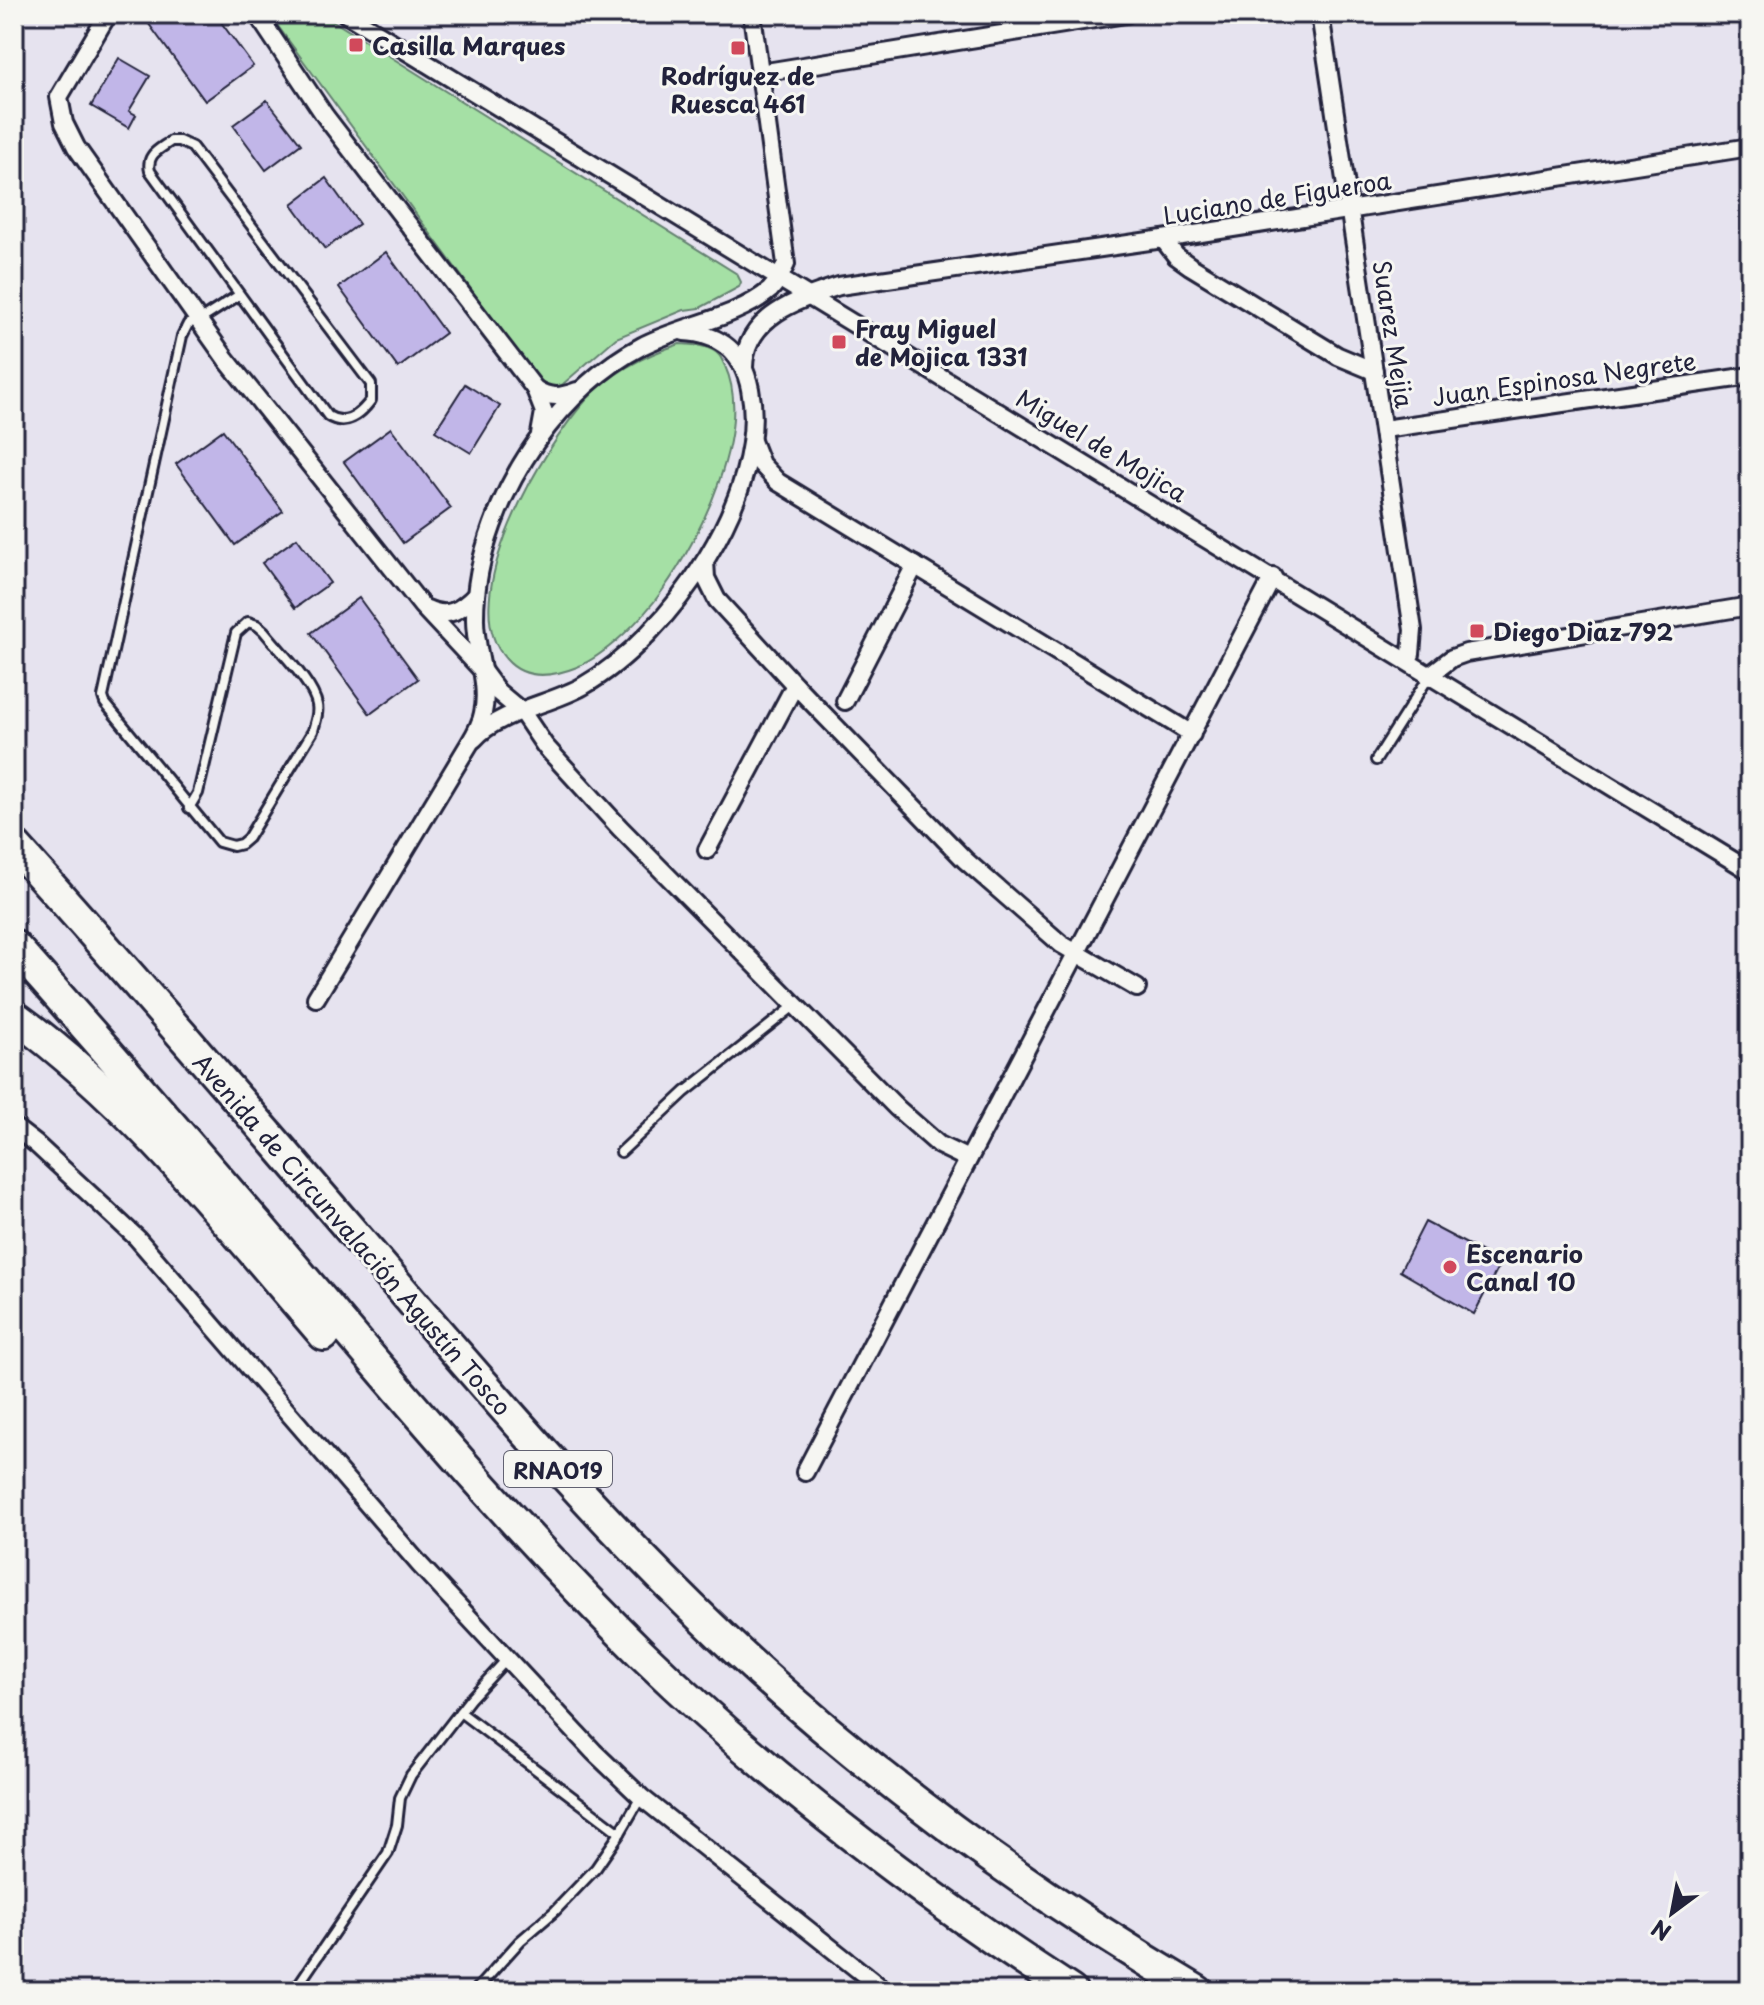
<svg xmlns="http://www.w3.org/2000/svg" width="1764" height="2005" viewBox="0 0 1764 2005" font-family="'Playpen Sans',sans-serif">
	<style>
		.green { fill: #a5e0a5; stroke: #648170; stroke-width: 2 }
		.building { fill: #c1b6e8; stroke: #22223b; stroke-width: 2 }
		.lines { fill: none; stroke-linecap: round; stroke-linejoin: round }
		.service-casing { stroke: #22223b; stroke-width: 14 }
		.minor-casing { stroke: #22223b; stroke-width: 22 }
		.motorway-casing { stroke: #22223b; stroke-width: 36 }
		.service { stroke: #f6f6f2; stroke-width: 8 }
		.minor { stroke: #f6f6f2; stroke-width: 16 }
		.motorway { stroke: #f6f6f2; stroke-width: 30 }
		.poi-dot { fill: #d1495b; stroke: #f6f6f2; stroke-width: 3 }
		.labels { text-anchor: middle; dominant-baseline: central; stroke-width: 6; stroke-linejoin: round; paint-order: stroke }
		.shield { fill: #f6f6f2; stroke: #626272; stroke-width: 2 }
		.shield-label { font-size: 22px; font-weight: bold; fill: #22223b }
		.poi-label { font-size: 24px; font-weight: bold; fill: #22223b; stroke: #f6f6f2; text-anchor: start }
		.street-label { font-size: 24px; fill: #22223b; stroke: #f6f6f2 }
	</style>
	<rect width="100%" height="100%" fill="#e6e3ef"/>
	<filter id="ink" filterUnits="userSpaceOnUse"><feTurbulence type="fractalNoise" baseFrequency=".0125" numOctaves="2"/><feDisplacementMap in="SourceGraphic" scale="16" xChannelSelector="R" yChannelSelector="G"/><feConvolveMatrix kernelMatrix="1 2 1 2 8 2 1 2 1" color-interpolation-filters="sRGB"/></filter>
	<g filter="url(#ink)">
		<g class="green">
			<polygon points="269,14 322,14 737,274 741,282 739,287 700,308 684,310 616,338 563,384 554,390 543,387"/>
			<path d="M680,344C693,345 710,345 719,355C722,358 723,363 725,366C754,429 700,539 662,591C644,617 606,655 577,667C552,677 525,681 506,659C452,599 543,448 587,399C612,372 645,355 680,344Z"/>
		</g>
		<g class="building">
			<polygon points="154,14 215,14 253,66 205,101 146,20"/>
			<polygon points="119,58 150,76 129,111 136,115 129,128 91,106"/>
			<polygon points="267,100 301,144 266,170 233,125"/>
			<polygon points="326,178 359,224 325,249 292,204"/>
			<polygon points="386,252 445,333 398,368 339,287"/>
			<polygon points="465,384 500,406 471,453 435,431"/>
			<polygon points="391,428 451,508 403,543 344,462"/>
			<polygon points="223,430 283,511 235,545 176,464"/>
			<polygon points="297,538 330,583 295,608 262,563"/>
			<polygon points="359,598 418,679 370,714 311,633"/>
			<polygon points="1425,1222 1501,1262 1474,1314 1400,1271"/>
		</g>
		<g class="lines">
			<g class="service-casing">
				<g id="service">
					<path d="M171,141H179L192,147L371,384V400C360,415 345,427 328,416L150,171C146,154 159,150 171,141Z"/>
					<polyline points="1376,760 1430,675"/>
					<path d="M189,808L198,793L236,633L248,622L257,625L264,631C278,649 314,684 317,705C319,714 315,722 313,731L248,838L241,844L233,846L219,842L105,703L103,697L182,336L188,324L200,320L239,295"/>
					<polyline points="621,1152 685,1092 794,1006"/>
					<polyline points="460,1712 620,1833"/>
					<polyline points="294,1991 388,1853 397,1825 400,1798 411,1775 470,1699 507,1659"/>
					<polyline points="475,1991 520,1941 555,1911 596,1868 620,1833 641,1797"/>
				</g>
			</g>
			<g class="minor-casing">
				<g id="minor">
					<polyline points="108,14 59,97 64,123 76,147 226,359 422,606 481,669 498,692 522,712 545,746 620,828 897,1108 939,1145 968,1159"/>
					<polyline points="257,14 325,116 535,389"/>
					<polyline points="346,14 1750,871"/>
					<polyline points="1320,14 1413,630 1411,654 1407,660"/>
					<polyline points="760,73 1126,14"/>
					<polyline points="1163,239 1176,256 1190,266 1338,356 1374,371"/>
					<path d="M744,367C745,317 798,299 839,286L1163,239L1750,147"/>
					<polyline points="1384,429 1750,376"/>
					<path d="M540,434L544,412L535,389C550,399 561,397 577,391"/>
					<polyline points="752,441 761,464 778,482 1192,734"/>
					<polyline points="705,561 706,578 717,600 795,685 965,860 1061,944 1137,988"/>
					<path d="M427,609C448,619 461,610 476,595"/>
					<polyline points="1430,675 1452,658 1466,653 1750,606"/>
					<polyline points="845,701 915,565"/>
					<path d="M474,739C497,712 552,704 583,686C669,637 771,493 750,389C743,353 721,334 684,332"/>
					<polyline points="707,850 795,685"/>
					<path d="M316,998L468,746C474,736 481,725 483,713C490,682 474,649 475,617C475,556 501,492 536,442C565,402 598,369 642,346C680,326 737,318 770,290C777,283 782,273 786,264L752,14"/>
					<polyline points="14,1127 36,1144 137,1238 420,1565 594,1752 641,1797 885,1991"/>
					<polyline points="805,1472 1273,577"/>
				</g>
			</g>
			<g class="motorway-casing">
				<g id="motorway">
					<path d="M14,845C131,975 245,1107 359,1240C480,1381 600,1523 736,1650C876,1780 1033,1894 1197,1991"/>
					<path d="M14,946C109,1052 202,1160 295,1268C406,1400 518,1532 641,1653C772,1780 918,1892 1071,1991"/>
					<path d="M14,1016C134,1103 228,1223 324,1335"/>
				</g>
			</g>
			<use href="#service" class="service"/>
			<use href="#minor" class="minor"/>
			<use href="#motorway" class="motorway"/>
		</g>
	</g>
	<g class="poi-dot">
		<rect x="348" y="37" width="16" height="16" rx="4"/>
		<rect x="730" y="40" width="16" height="16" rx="4"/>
		<rect x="831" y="334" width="16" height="16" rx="4"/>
		<rect x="1469" y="623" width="16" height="16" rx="4"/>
		<circle cx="1450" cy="1267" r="8"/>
	</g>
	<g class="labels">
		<rect class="shield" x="504" y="1451" width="108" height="36" rx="6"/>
		<g class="shield-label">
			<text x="558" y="1469">RNA019</text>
		</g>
		<g class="poi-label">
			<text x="372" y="45">Casilla Marques</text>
			<text x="738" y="75" text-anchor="middle">Rodríguez de<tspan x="738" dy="28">Ruesca 461</tspan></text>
			<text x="855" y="328">Fray Miguel<tspan x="855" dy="28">de Mojica 1331</tspan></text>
			<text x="1493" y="631">Diego Diaz 792</text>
			<text x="1466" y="1253">Escenario<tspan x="1466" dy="28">Canal 10</tspan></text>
		</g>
		<g class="street-label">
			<text transform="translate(1277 197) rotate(-9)">Luciano de Figueroa</text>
			<text transform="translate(1394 334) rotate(81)">Suarez Mejia</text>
			<text transform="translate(1564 378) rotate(-8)">Juan Espinosa Negrete</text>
			<text transform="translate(1102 445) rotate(31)">Miguel de Mojica</text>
			<text transform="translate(353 1234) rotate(49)">Avenida de Circunvalación Agustín Tosco</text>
		</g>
	</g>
	<rect width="1764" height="2005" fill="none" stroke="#f6f6f2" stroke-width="48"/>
	<rect x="24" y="24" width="1716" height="1957" fill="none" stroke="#22223b" stroke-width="3" filter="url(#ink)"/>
	<g transform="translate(1672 1913) rotate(212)" stroke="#f6f6f2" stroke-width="6" paint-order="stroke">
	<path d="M0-6L14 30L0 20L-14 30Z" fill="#22223b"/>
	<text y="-12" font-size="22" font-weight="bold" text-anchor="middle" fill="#22223b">N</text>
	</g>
</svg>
